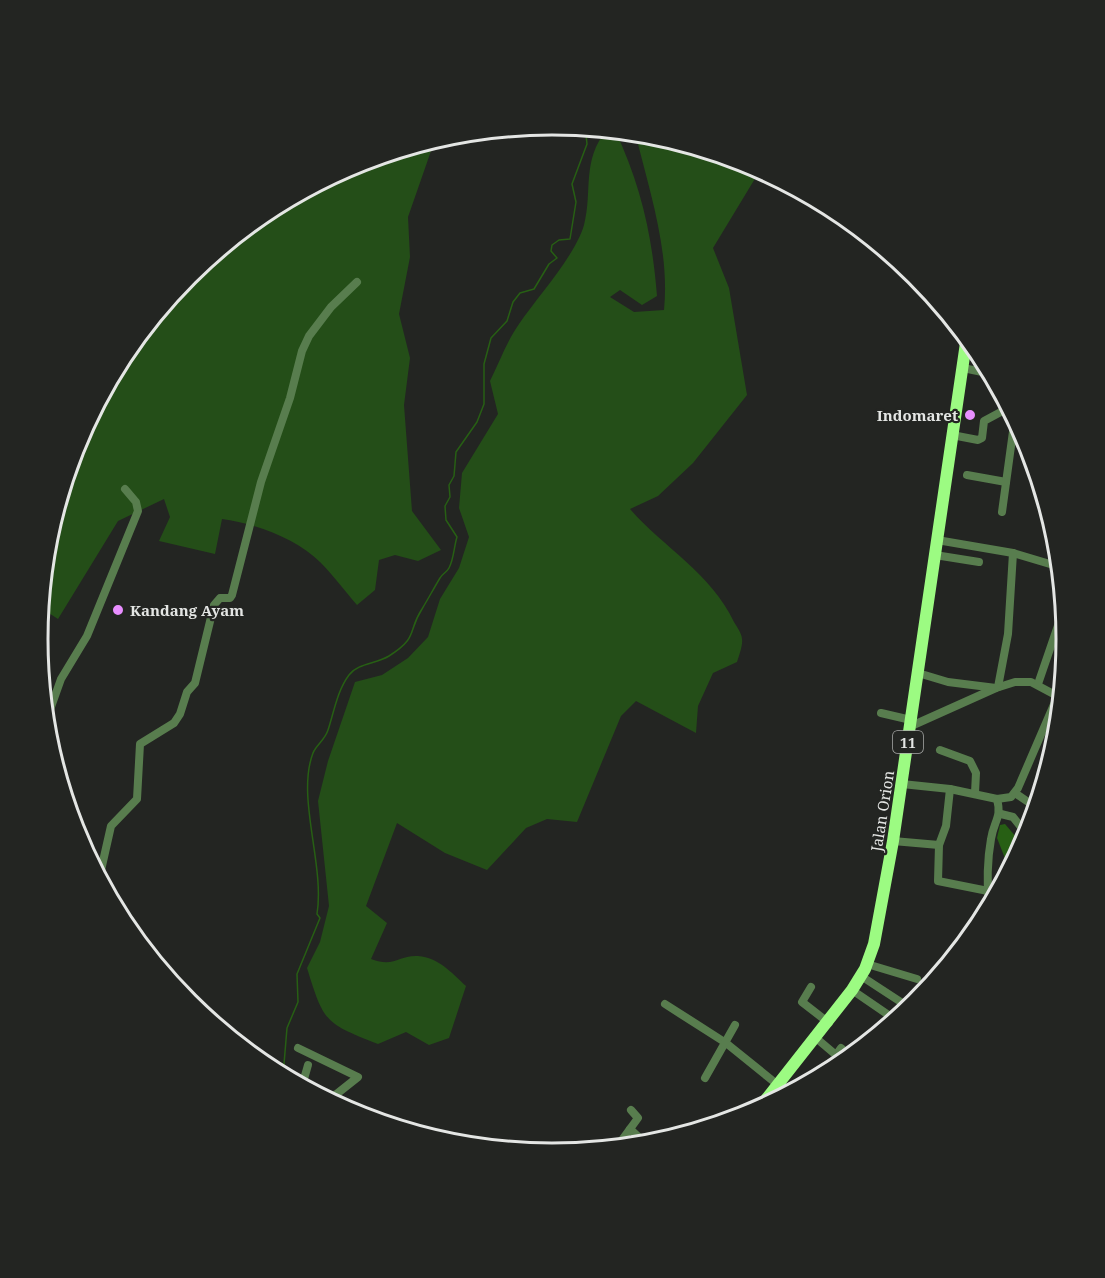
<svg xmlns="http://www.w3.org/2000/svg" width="1105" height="1278" viewBox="0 0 1105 1278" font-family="'Noto Serif',serif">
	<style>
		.green { fill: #244e18 }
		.water { fill: #275f14 }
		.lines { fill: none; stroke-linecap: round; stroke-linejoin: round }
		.stream { stroke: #275f14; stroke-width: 1.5 }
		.minor { stroke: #587d4e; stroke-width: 8 }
		.highway { stroke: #9cfb82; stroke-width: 12 }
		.poi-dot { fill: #e88eff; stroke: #232522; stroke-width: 2 }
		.labels { text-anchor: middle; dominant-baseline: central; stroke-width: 4.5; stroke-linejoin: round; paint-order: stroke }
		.shield { fill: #232522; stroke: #aaacaa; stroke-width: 1.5 }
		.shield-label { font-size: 14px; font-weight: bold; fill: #e4e6e4 }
		.poi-label { font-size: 15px; font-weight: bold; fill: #e4e6e4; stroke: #232522; text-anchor: end }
		.street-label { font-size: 15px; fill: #e4e6e4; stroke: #232522 }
		.rim { fill: none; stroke: #e4e6e4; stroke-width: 3 }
	</style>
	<rect width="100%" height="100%" fill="#232522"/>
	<g class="green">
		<path d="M607,129L615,130C641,186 652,234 657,296L642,305L620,290L610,297L634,312L664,310C670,250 649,190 635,132L653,134L759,168V172L713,248L729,288L747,395L693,463L658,496L630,509C664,548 711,573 734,622C737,627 742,634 742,639C743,645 739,656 737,662L713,673L698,706L696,733L636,701L621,716L577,822L547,819L526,828L487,870L445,853L397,823L366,906L387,923L371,959C395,968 398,955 418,956C439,958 451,972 466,986L449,1038L429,1045L406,1032L378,1044C325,1023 324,1023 307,968L320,942L329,906L318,801L328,761L355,682L382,675L408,658L428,637L440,599L459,568L469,537L459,508L462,473L498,414L490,381C499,363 507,341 519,324C538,296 575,256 584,225C593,190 581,162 607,129Z"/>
		<path d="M431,140V151L408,217L410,257L399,314L410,358L404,405L412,511L441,550L418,561L395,555L379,560L375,590L357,605C345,591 333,575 320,562C297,539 254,523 222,519L215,554L159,541L170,517L164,499L118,521L58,619L41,608L47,538L77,442L124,353L189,275L267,211L356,163Z"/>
	</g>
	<polygon class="water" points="1005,824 1023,845 1010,871 997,838 1000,825"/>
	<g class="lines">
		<path class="stream" d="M283,1076L287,1028L298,1002L297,974L320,918L317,914C325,865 296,797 313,753C316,745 325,740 328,730C334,712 337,691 349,675C358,663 376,664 389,656C419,637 407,632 422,609C428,599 434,588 440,578C442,574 447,572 449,568C454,559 454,546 457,537L446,520L445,506L450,497L449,485L454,476L456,452L477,422L484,404V364L491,338L507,321L513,302L520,293L534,289L549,264L557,258L551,251L552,245L559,240L570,239L576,202L572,184L587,144L586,135L580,127"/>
		<g class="minor">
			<polyline points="963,368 992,374"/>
			<polyline points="952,435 978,440 982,438 984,421 1010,407"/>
			<polyline points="967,475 1006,482"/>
			<polyline points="1002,512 1015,417"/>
			<polyline points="937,540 1013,553 1060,567"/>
			<polyline points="935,555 979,562"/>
			<polyline points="918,673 948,682 996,688 1015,682 1031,682 1061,698"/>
			<polyline points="1038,684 1064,608"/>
			<polyline points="998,687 1008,634 1013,553"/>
			<polyline points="881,713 911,720"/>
			<polyline points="46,721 61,679 87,636 138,511 136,502 125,489"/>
			<polyline points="909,727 996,688"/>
			<polyline points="940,750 970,761 976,773 975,793"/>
			<polyline points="902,784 950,789 997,799 1011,797 1018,788 1058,695"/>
			<polyline points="950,789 946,826 939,845 938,881 988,891"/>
			<polyline points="1015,793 1037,808"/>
			<polyline points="1001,814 1013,817 1028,836"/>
			<polyline points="893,841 939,845"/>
			<polyline points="99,879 111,826 137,799 140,744 174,723 180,714 187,692 195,683 214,605 220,598 230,598 232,595 261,482 290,398 302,351 309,336 331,307 357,282"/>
			<path d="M989,909C987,886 987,861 991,839C994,820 1002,818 997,799"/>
			<polyline points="867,964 917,979"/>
			<polyline points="161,969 161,966"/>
			<polyline points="861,976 910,1008"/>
			<polyline points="811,987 802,1002 829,1023"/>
			<polyline points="852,990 890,1016"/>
			<polyline points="665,1004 726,1043 778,1085"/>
			<polyline points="816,1038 836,1055 841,1048 851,1057"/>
			<polyline points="298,1048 358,1077 329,1100"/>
			<polyline points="705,1078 735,1025"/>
			<polyline points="302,1086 308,1065"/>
			<polyline points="630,1129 647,1145"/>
			<polyline points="616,1148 638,1118 631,1110"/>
		</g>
		<polyline class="highway" points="757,1111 852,990 865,969 874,944 893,841 967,336"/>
	</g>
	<g class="poi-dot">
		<circle cx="970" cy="415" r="6"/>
		<circle cx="118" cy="610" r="6"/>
	</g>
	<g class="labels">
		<rect class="shield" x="893" y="731" width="30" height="22" rx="4.5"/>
		<g class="shield-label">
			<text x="908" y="742">11</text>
		</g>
		<g class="poi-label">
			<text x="958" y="415">Indomaret</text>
			<text x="130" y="610" text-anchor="start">Kandang Ayam</text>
		</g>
		<g class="street-label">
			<text transform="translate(882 811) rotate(-81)">Jalan Orion</text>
		</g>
	</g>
	<path d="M0 0H1105V1278H0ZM48 639a504 504 0 1 1 1008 0a504 504 0 1 1-1008 0Z" fill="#232522" fill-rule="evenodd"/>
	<path class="rim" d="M48 639a504 504 0 1 1 1008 0a504 504 0 1 1-1008 0Z"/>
</svg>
